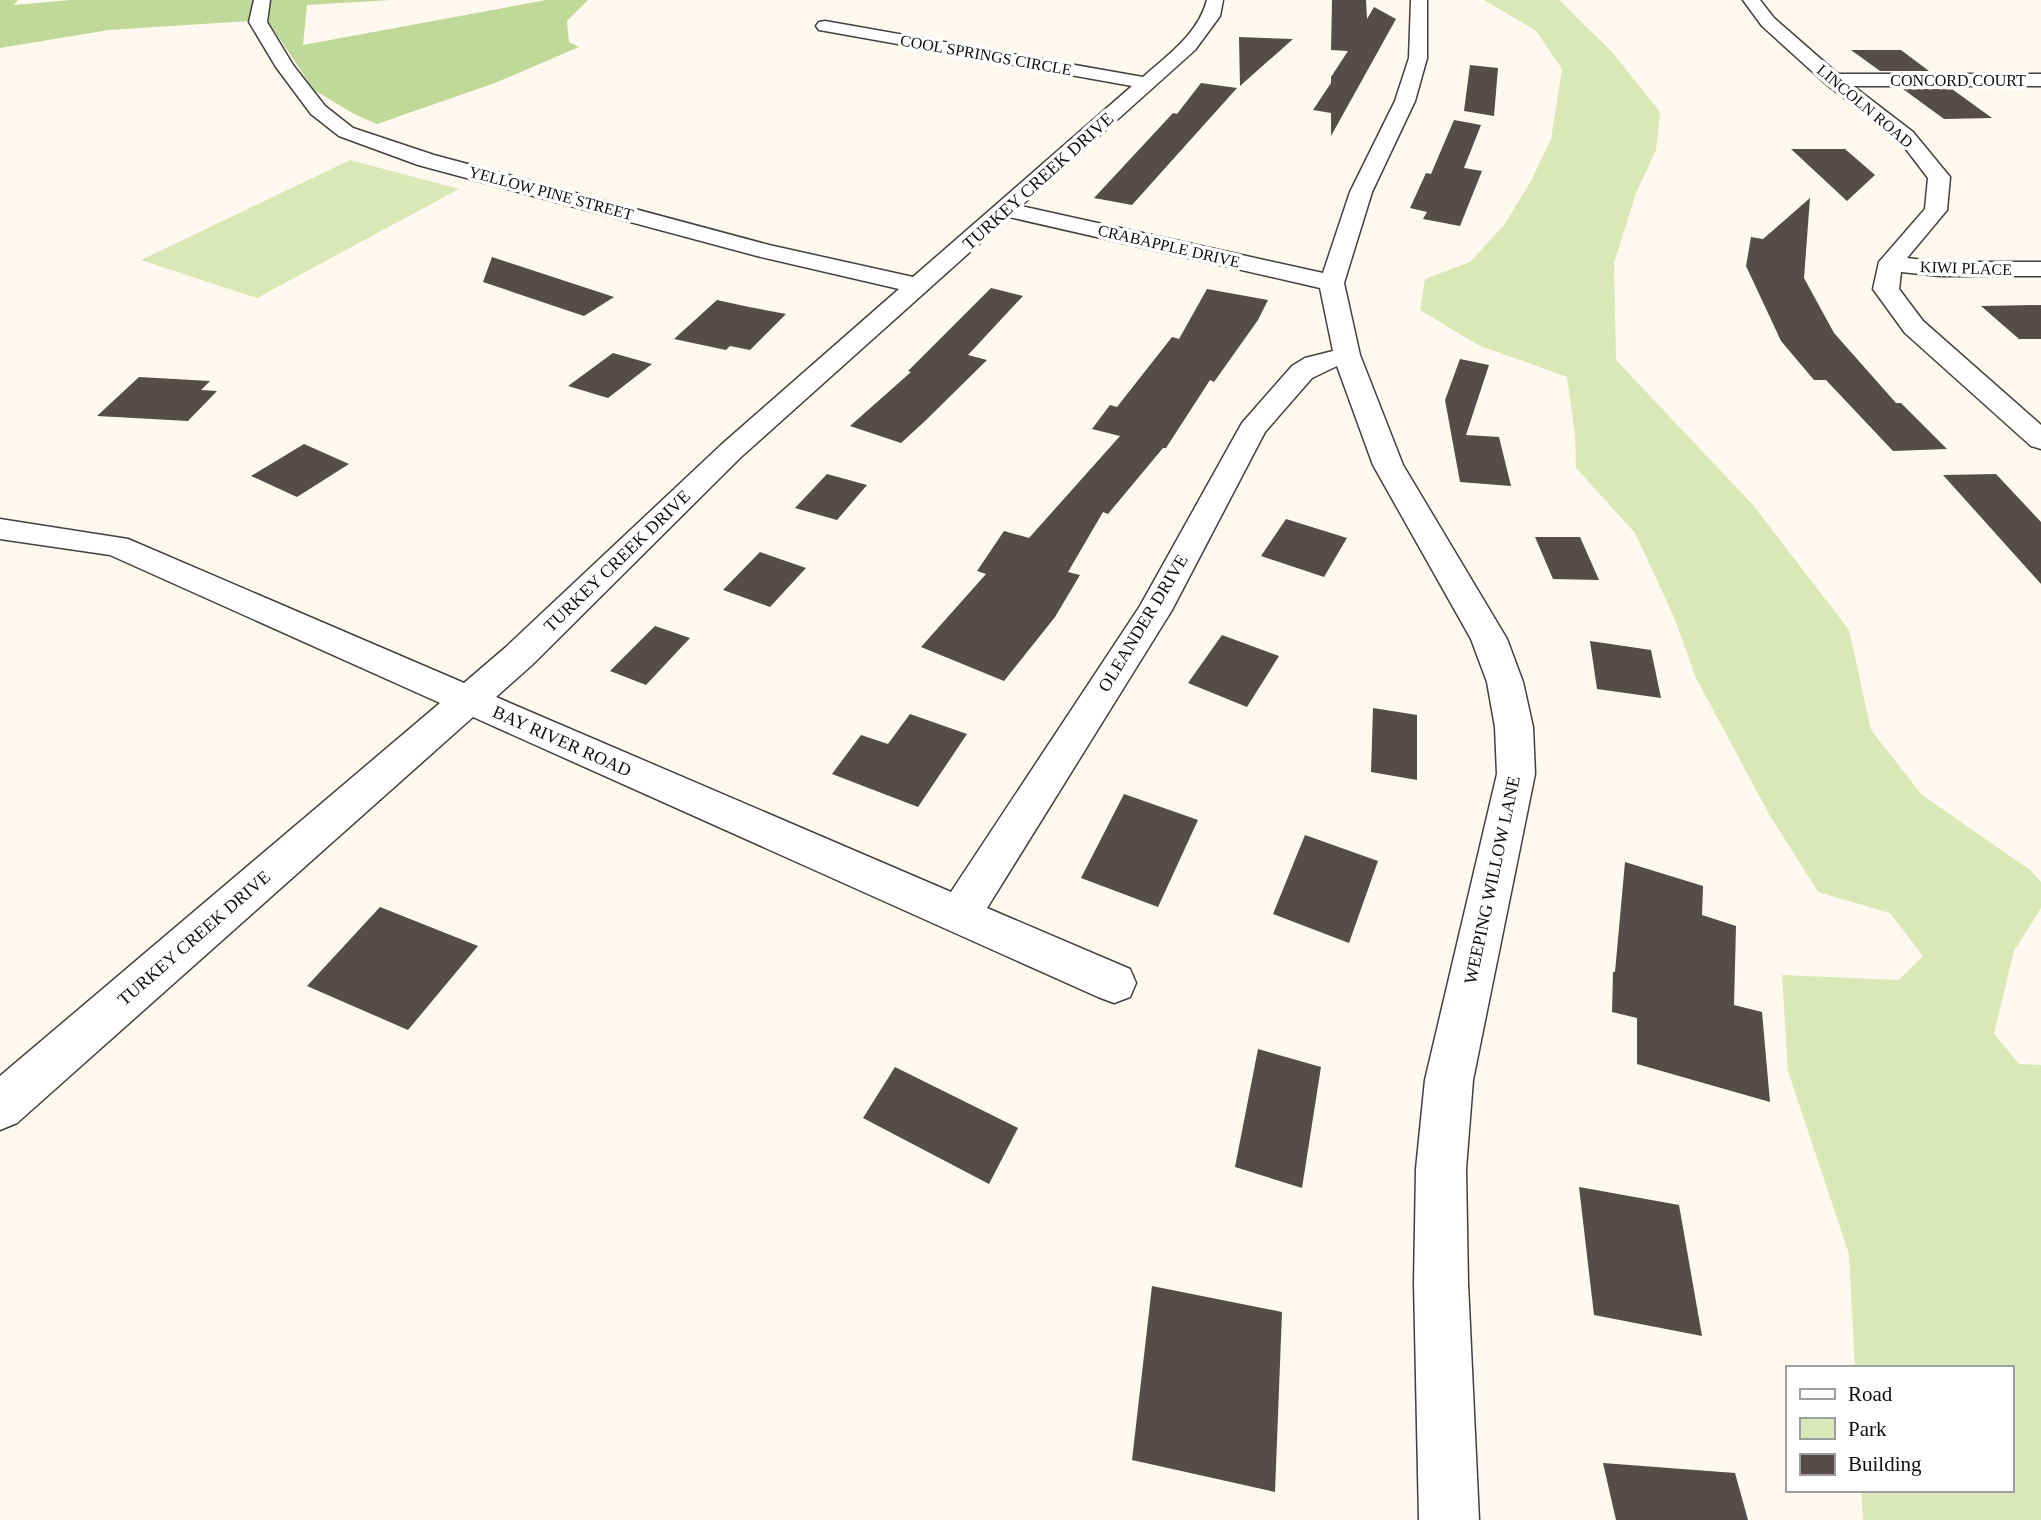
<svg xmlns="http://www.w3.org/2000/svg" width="2041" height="1520" viewBox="0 0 2041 1520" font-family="Georgia,serif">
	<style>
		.green { fill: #dae8b8 }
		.forest { fill: #c1d998 }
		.building { fill: #564c4a }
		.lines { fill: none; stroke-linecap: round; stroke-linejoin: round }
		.minor-casing { stroke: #404040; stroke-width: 3 }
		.minor { fill: #fff; fill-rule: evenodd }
		.labels { text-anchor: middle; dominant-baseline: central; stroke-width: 7; stroke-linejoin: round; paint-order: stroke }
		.far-street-label { font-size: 16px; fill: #0d0d0d; stroke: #fff }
		.street-label { font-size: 18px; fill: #0d0d0d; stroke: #fff }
	</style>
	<rect width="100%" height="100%" fill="#fff8ee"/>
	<g class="green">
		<polygon points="1484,0 1559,0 1612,52 1660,112 1656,150 1636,193 1614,263 1616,360 1753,505 1849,630 1871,730 1922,795 2030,870 2041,882 2041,908 2014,951 1994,1034 2019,1064 2041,1065 2041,1520 1863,1520 1861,1490 2011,1490 2011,1368 1855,1368 1849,1254 1788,1071 1782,975 1899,980 1923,956 1890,913 1818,892 1769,814 1696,678 1674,617 1635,533 1576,468 1575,435 1567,377 1478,345 1420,310 1425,279 1470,262 1504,225 1531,181 1551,139 1562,69 1536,31"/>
		<polygon points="350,160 459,189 257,298 141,260"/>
	</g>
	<g class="forest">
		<polygon points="0,0 18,0 14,5 71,0 254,0 249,21 109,30 0,48"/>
		<polygon points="270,0 391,0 307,5 303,45 546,0 588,0 567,21 569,42 579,47 495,83 377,124 354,114 314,90 267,20"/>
	</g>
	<g class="building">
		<polygon points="1332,0 1366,0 1367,19 1374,7 1396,19 1331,136 1331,113 1313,110 1331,83 1331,77 1348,51 1331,50"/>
		<polygon points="1239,37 1293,39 1240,86"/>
		<polygon points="1851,50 1901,50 1929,71 1880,71"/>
		<polygon points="1470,65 1498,68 1494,116 1464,111"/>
		<polygon points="1201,83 1237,88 1132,205 1094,198 1173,113 1177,114"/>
		<polygon points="1903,89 1952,89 1992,118 1944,119"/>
		<polygon points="1454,120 1481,125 1464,168 1482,171 1460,226 1423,219 1427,212 1410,208 1426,173 1431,174"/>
		<polygon points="1791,149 1845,149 1875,175 1847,201"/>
		<polygon points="1810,198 1804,278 1834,333 1896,403 1901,403 1947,449 1893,451 1826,380 1814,380 1781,341 1746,266 1751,237 1763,239"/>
		<polygon points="492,257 614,297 584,316 483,282"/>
		<polygon points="991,288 1023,296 968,355 987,360 924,422 901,443 850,426 911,372 908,371"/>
		<polygon points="1207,289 1268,300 1258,320 1214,382 1210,380 1166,448 1163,448 1108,514 1103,512 1068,572 1080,575 1055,617 1004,681 921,647 986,574 977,571 1004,531 1029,538 1120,436 1092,429 1110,405 1117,407 1172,337 1179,339"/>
		<polygon points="717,300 749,307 786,314 750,350 730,346 726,350 674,339"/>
		<polygon points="2041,305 2041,339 2019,339 1981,306"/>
		<polygon points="613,353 652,364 608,398 568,386"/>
		<polygon points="1460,359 1489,365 1466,435 1499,437 1511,486 1460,482 1445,400"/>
		<polygon points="139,377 210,381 201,390 217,391 188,421 97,416"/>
		<polygon points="304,444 349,464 297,497 251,476"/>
		<polygon points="827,474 867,485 837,520 795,508"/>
		<polygon points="1996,474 2041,522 2041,584 1943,475"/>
		<polygon points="1286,519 1347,538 1324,577 1261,556"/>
		<polygon points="1535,537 1580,537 1599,580 1553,579"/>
		<polygon points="760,552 806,568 770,607 723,590"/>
		<polygon points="655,626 690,638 646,685 610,671"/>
		<polygon points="1222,635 1279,656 1247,707 1188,683"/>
		<polygon points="1590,641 1651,650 1661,698 1597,689"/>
		<polygon points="1373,708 1417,715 1417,780 1371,772"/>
		<polygon points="910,714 967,734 918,807 832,774 861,735 888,744"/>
		<polygon points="1124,794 1198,820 1158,907 1081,878"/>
		<polygon points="1305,835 1378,861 1349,943 1273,914"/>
		<polygon points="1625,862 1703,886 1702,915 1736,926 1734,1005 1762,1012 1770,1102 1637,1064 1637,1018 1612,1012 1613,972 1615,972"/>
		<polygon points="380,907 478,946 408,1030 307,986"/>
		<polygon points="1258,1049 1321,1067 1302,1188 1235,1167"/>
		<polygon points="895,1067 1018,1128 989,1184 863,1118"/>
		<polygon points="1579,1187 1679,1205 1702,1336 1594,1315"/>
		<polygon points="1152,1286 1282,1312 1275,1492 1132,1460"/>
		<polygon points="1603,1463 1735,1473 1748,1520 1616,1520"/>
	</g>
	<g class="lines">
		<g class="minor-casing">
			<g id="minor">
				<path d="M254,0H270L267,22L293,65L325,106L353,128L434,155L769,245L913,277L1132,86L825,31L819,30L816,26L819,22L825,21L1143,77C1169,54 1198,34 1207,0H1223L1220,16L1195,50L1021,206L1323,273L1350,192L1395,101L1409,58L1411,0H1427V58L1415,101L1372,192L1344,283L1360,355L1403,465L1507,639L1523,682L1533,727L1535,774L1473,1080L1466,1169L1468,1283L1479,1520H1419L1414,1283L1416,1169L1425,1080L1497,774L1495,727L1487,682L1471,639L1373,465L1337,366L1312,378L1265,432L1172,610L987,908L1130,969L1136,983L1130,997L1114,1003L1098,997L473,717L17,1123L0,1130V1076L440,703L110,555L0,539V519L128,539L464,683L506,647L721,445L899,289L757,256L418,165L339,136L311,114L276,67L249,22ZM1009,217L1320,288L1333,351L1305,358L1292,366L1242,423L1140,606L951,892L496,697L532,665L741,457Z"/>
				<polygon points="1743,0 1760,0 1774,18 1838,74 2041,74 2041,86 1853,86 1913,132 1950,177 1947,210 1907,258 1940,262 2041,262 2041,276 1940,276 1901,272 1899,289 1923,321 2041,425 2041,449 2031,446 1905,333 1873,289 1879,262 1925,209 1928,178 1899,140 1826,84 1762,26"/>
			</g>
		</g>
		<use href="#minor" class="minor"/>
	</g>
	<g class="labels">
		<g class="far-street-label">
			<text transform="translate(986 55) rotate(10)">COOL SPRINGS CIRCLE</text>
			<text x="1958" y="80">CONCORD COURT</text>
			<text transform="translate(1865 106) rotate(40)">LINCOLN ROAD</text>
			<text transform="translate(551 193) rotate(15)">YELLOW PINE STREET</text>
			<text transform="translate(1169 246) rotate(13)">CRABAPPLE DRIVE</text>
			<text transform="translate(1966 268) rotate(2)">KIWI PLACE</text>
		</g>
		<g class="street-label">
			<text transform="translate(1038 181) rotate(-42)">TURKEY CREEK DRIVE</text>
			<text transform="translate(617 561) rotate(-44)">TURKEY CREEK DRIVE</text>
			<text transform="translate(1143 623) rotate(-59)">OLEANDER DRIVE</text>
			<text transform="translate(562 741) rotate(24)">BAY RIVER ROAD</text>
			<text transform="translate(1492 880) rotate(-78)">WEEPING WILLOW LANE</text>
			<text transform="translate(194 938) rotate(-41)">TURKEY CREEK DRIVE</text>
		</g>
	</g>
	<rect x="1786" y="1366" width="228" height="126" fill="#ffffff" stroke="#9e9e9e" stroke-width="2"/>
	<rect x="1800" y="1389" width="35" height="10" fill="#ffffff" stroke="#9e9e9e" stroke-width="2"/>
	<text x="1848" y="1401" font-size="21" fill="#0d0d0d">Road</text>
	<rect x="1800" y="1418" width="35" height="21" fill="#dae8b8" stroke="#9e9e9e" stroke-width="2"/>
	<text x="1848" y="1436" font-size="21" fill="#0d0d0d">Park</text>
	<rect x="1800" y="1454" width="35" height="21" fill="#564c4a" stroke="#9e9e9e" stroke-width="2"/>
	<text x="1848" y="1471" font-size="21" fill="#0d0d0d">Building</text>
</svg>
